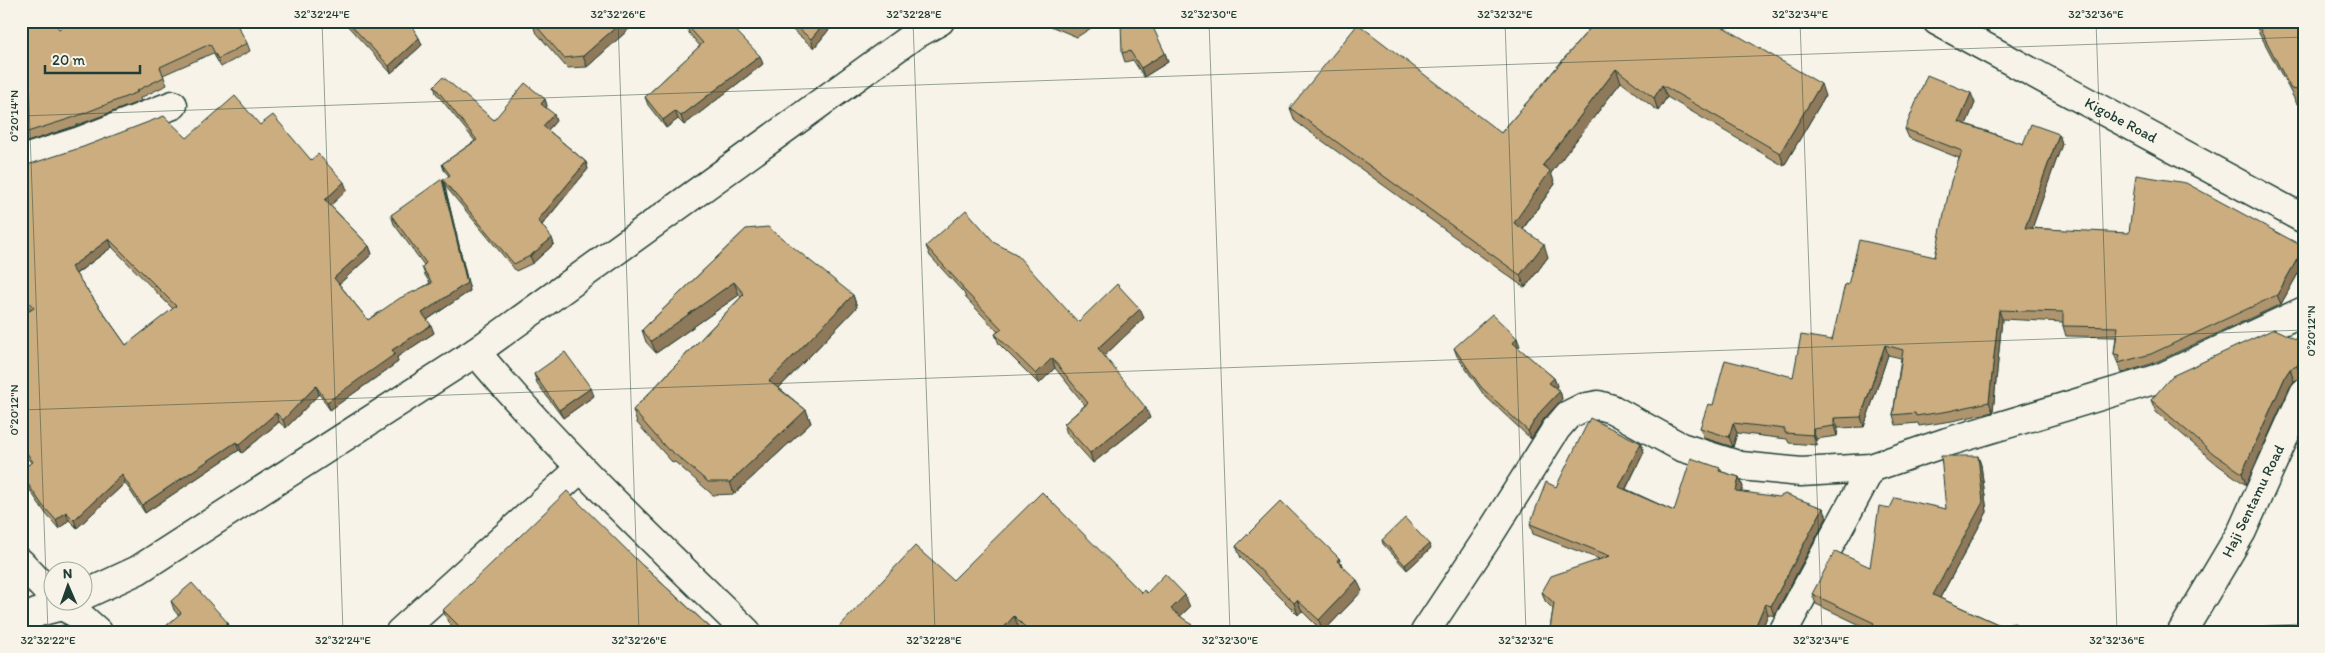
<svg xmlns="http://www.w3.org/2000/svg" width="2325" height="653" viewBox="0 0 2325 653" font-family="Itim,sans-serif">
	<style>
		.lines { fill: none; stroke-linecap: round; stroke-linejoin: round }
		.street-casing { stroke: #1f3d34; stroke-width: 31 }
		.secondary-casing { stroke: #1f3d34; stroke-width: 31 }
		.street { stroke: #f7f3e8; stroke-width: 28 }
		.secondary { stroke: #f7f3e8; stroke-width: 28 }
		.wall { fill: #af956e; stroke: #1f3d34; fill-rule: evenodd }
		.shaded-wall { fill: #8e795a; stroke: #1f3d34 }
		.building { fill: #cbad80; stroke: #1f3d34; fill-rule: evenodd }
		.ticks { fill: none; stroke: #1f3d34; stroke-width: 1; stroke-opacity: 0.45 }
		.labels { text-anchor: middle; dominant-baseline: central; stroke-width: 5; stroke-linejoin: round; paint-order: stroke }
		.street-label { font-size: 15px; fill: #1f3d34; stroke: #f7f3e8 }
		.neatline { fill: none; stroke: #1f3d34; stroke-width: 2 }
		.ticks-label { font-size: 12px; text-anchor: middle; fill: #1f3d34 }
	</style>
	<rect width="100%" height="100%" fill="#f7f3e8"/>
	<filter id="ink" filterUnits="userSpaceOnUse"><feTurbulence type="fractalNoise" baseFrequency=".02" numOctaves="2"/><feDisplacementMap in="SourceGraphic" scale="10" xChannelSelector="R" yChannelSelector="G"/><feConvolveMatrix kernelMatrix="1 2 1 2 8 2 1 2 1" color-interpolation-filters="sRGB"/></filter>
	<g filter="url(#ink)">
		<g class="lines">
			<g class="street-casing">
				<g id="street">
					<polyline points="21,160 80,141 173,105"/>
					<path d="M476,352C559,452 654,541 747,632"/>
					<polyline points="21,620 39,612 62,606 79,615 98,632"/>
					<polyline points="400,632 580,469"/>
					<polyline points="1425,632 1490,534 1556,429 1568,415 1582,408 1598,405 1612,409 1681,447 1741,466 1801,472 1871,468 1947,442 2160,378 2304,311"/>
					<polyline points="1783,632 1871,468"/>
					<polyline points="2182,632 2242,531 2304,393"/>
				</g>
			</g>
			<g class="secondary-casing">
				<g id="secondary">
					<polyline points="1937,21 2304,219"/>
					<polyline points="21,563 52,596"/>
					<polyline points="82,596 138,570 476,352 913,36 940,21"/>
				</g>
			</g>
			<use href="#street" class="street"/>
			<use href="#secondary" class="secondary"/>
		</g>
		<g class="wall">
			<polygon points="21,21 59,29 74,28 247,43 250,51 221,67 213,53 163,75 167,85 140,98 141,101 75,126 21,144"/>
			<polygon points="343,21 409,21 419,38 422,45 391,73"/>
			<polygon points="532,21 638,21 587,67 567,68 535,31"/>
			<polygon points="782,21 836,21 814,48"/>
			<polygon points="867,21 883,21 874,28"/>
			<polygon points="1041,21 1102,21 1077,37 1041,22"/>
			<polygon points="1590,21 1715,21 1715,22 1825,96 1784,166 1667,97 1658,111 1621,82 1551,173 1555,184 1523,229 1548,257 1525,288 1295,121 1290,108 1501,133 1590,28 1589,26 1592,23"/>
			<polygon points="2253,21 2304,21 2304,105 2297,104"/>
			<polygon points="1145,23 1165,53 1168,62 1144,77 1133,60 1125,62 1122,53"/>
			<polygon points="686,24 763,64 684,125 678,119 666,128 648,105 645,97 700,46 689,33"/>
			<polygon points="434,86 494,120 545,99 547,106 546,108 556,121 548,130 586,162 588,169 542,225 554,244 533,263 516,271 446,187 443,180 449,176 444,170 442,164 475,141 436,93"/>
			<polygon points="1975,103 1966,124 2023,144 2059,134 2062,144 2032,228 2304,247 2304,263 2281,304 2154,363 2122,373 2114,354 2116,337 2066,336 2063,326 2063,322 2002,319 1993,412 1952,421 1919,426 1918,423 1896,425 1893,415 1901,358 1888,355 1864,427 1838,428 1837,436 1816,439 1817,445 1789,443 1787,439 1737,433 1733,447 1704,438 1700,428 1713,405 1793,377 1832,340 1848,285 1935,257 1959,158 1909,138 1905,129"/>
			<path d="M260,125L311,160L347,190L330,205L369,246L372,254L339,284L368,320L430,283L425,275L422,267L424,265L394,224L391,215L445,187L470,291L427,320L434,333L397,357L398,362L330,410L319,394L286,428L279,422L242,453L239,450L145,513L125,483L77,528L69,520L59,529L46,514L21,477V469L31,463L21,448V316L31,309L21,297V167ZM112,247L173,309L126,345L76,274Z"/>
			<polygon points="746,229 853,295 857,307 779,388 806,410 811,423 734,494 713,495 675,462 673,463 637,423 633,410 741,297 739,295 656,353 646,342 642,330"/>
			<polygon points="995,243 1078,322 1144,318 1104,356 1150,418 1093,463 1067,434 1064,424 1085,405 1055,368 1039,384 999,344 995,334 998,332 966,298 964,293 930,256 926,246"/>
			<polygon points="2304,343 2304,372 2301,378 2294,381 2290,387 2246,485 2218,465 2156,412 2151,400"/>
			<polygon points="1520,346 1518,348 1554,378 1557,386 1556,388 1560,391 1562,399 1544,419 1531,439 1484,395 1457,356 1454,348"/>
			<polygon points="534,374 594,396 563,418 537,383"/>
			<polygon points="1641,443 1644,452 1626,489 1674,511 1720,468 1722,472 1739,477 1743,487 1741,492 1823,508 1827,517 1774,616 1768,614 1761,632 1551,632 1550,629 1553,609 1545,601 1542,592 1599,559 1533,534 1530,524 1556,487"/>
			<polygon points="1978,456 1981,465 1987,512 1940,598 2009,629 2036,632 1875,632 1816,604 1812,594 1870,567 1946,509"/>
			<polygon points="1382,540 1431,548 1407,570 1383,544"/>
			<polygon points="1236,546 1339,558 1342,565 1362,591 1323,632 1302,611 1298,615 1241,558"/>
			<polygon points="642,565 715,632 458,632 448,622 443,610"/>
			<polygon points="1142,593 1147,593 1190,607 1180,616 1201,632 1022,632 1019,628 1015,632 838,632 837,629"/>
			<polygon points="171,601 228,623 231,631 178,615 174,610"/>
		</g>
		<g class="shaded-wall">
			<polygon points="623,21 638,21 587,67 583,56"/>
			<polygon points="826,21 836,21 814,48 811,39"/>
			<polygon points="872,21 883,21 874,28"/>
			<polygon points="419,38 422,45 391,73 389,66"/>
			<polygon points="1165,53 1168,62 1144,77 1141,68"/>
			<polygon points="760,56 763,64 684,125 681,116"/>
			<polygon points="1616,69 1621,82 1551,173 1555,184 1518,235 1514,223 1543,165"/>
			<polygon points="1821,84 1825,96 1784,166 1780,153"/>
			<polygon points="1662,85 1667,97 1658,111 1654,98"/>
			<polygon points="1971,93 1975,103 1963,132 1959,122"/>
			<polygon points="545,99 547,106 544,110 541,104"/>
			<polygon points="675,111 678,119 666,128 663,120"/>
			<polygon points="554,114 556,121 545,133 543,126"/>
			<polygon points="2059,134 2062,144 2029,237 2025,228"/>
			<polygon points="586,162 588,169 540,227 538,220"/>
			<polygon points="442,179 445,187 470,291 425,321 422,313 467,283"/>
			<polygon points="344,182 347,190 328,208 325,200"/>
			<polygon points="552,238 554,244 533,263 530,256"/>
			<polygon points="109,239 112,247 74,275 71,267"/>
			<polygon points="1544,244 1548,257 1525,288 1520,275"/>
			<polygon points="369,246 372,254 337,286 334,278"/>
			<polygon points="2304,247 2304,263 2281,304 2277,295"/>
			<polygon points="734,282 739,295 656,353 651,341"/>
			<polygon points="853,295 857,307 774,393 769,381"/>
			<polygon points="1140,309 1144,318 1102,358 1098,348"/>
			<polygon points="1999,310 2002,319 1993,412 1989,402"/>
			<polygon points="431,325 434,333 397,357 398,362 330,410 327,402 392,350"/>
			<polygon points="1517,338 1520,346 1515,351 1513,343"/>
			<polygon points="1885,345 1888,355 1864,427 1861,417"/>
			<polygon points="2304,352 2304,372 2301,378 2297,366"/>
			<polygon points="1052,358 1055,368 1039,384 1036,374"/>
			<polygon points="2290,369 2294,381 2290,387 2246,485 2242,473 2286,375"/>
			<polygon points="1554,378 1557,386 1552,391 1549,383"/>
			<polygon points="316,386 319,394 286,428 283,420"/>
			<polygon points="591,388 594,396 563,418 559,410"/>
			<polygon points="1560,391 1562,399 1544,419 1531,439 1528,431 1541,411"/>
			<polygon points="1146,408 1150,418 1093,463 1090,453"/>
			<polygon points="806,410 811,423 734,494 730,482"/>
			<polygon points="276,413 279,422 242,453 239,445"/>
			<polygon points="1834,418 1838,428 1837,436 1834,426"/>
			<polygon points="1733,423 1737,433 1733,447 1729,437"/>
			<polygon points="1813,429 1816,439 1817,445 1813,435"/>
			<polygon points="236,442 239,450 145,513 142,505"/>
			<polygon points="1641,443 1644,452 1622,496 1619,487"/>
			<polygon points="1978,456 1981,465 1987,512 1936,605 1933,595"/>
			<polygon points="122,475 125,483 77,528 74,520"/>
			<polygon points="1739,477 1743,487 1739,500 1736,491"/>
			<polygon points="1823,508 1827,517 1774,616 1771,606"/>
			<polygon points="66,512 69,520 59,529 56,520"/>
			<polygon points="1429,544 1431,548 1407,570 1405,565"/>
			<polygon points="1339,558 1343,570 1337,561"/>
			<polygon points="1357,580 1362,591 1323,632 1319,620"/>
			<polygon points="1185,595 1190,607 1175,621 1171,609"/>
			<polygon points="1297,600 1302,611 1298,615 1294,603"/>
			<polygon points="1765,604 1768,614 1761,632 1753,632"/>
			<polygon points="1014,616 1019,628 1015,632 1000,632"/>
			<polygon points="228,623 231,631 230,632 217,632"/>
		</g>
		<g class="building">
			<polygon points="21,21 54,21 59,29 70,22 74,28 84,21 235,21 247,43 218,59 210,44 160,67 164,77 136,91 138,92 72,118 21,134"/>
			<polygon points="347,21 409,21 419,38 389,66"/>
			<polygon points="532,21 623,21 583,56 564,58"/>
			<polygon points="689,21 727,21 760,56 681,116 675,111 663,120 645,97 703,43 686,24"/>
			<polygon points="789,21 826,21 811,39"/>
			<polygon points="1057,21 1085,21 1074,28"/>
			<polygon points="1121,21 1143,21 1145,23 1150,21 1165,53 1141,68 1130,51 1122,53"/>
			<polygon points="1593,21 1713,21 1821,84 1780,153 1662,85 1654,98 1616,69 1543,165 1550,171 1514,223 1544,244 1520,275 1290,108 1358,24 1501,133 1591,27 1589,26"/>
			<polygon points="2256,21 2304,21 2304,91 2291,89"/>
			<polygon points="1927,75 1971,93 1959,122 2023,144 2031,124 2059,134 2025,228 2129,233 2136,175 2186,183 2304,247 2277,295 2151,354 2118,363 2120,355 2114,354 2118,327 2063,326 2063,312 1999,310 1989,402 1949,411 1916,416 1915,413 1893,415 1903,350 1885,345 1861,417 1834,418 1834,426 1813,429 1813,435 1785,433 1785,429 1733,423 1729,437 1700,428 1708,404 1713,405 1725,360 1793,377 1801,335 1832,340 1845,284 1848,285 1859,240 1935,257 1951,181 1962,151 1905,129"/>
			<polygon points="443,77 494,120 525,83 545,99 541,104 554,114 543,126 586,162 538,220 552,238 530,256 514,264 443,180 450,175 442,164 477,140 434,86"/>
			<path d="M235,96L260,125L273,115L311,160L318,154L344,182L325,200L369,246L334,278L368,320L400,298L432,283L422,267L426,263L391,215L442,179L467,283L422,313L431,325L392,350L395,354L327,402L316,386L283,420L276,413L239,445L236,442L142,505L122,475L74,520L66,512L56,520L43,506L21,474V469L33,462L21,444V316L34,308L21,293V167L83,147L164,116L187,138ZM109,239L176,306L126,345L71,267Z"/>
			<polygon points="966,210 995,243 1016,254 1078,322 1117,284 1140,309 1098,348 1146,408 1090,453 1064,424 1088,403 1052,358 1036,374 995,334 1002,329 962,288 963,287 926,246"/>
			<polygon points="768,227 853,295 769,381 806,410 730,482 708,482 670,450 668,450 633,410 744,294 734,282 651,341 642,330 746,229"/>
			<polygon points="1492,314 1517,338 1513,343 1554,378 1549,383 1560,391 1541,411 1528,431 1481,387 1454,348"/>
			<polygon points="2274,329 2304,343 2304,352 2297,366 2290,369 2286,375 2242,473 2214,454 2151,400 2172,376"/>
			<polygon points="565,352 591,388 559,410 534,374"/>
			<polygon points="1590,418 1641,443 1619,487 1674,511 1691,458 1720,468 1719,471 1739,477 1736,491 1779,497 1785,494 1823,508 1771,606 1765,604 1753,632 1555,632 1550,629 1554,603 1542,592 1551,576 1610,556 1530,524 1546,482 1556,487"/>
			<polygon points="1941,456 1978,456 1983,502 1933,595 2009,629 2011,622 2036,632 1888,632 1873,625 1874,623 1812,594 1835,551 1870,567 1879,506 1890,508 1895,498 1946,509"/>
			<polygon points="567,491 642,565 715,632 465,632 443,610"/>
			<polygon points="1042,492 1142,593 1144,590 1147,593 1165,574 1185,595 1171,609 1201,632 1030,632 1014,616 1000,632 841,632 837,629 915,546 953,580"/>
			<polygon points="1281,501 1339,558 1337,561 1357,580 1319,620 1297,600 1294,603 1236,546"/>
			<polygon points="1405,518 1429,544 1405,565 1382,540"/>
			<polygon points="192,583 228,623 217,632 159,632 181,613 171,601"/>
			<polygon points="65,625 72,632 35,632 36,631"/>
		</g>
	</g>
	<path class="ticks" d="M26,21L48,632M322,21L343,632M618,21L639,632M913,21L935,632M1209,21L1230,632M1505,21L1526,632M1800,21L1822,632M2096,21L2117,632M21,116L2304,37M21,410L2304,330M2083,632L2304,624"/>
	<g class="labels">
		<g class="street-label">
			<text transform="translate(2121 120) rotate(28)">Kigobe Road</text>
			<text transform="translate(2253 501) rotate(-64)">Haji Sentamu Road</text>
		</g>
	</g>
	<rect width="2325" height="653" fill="none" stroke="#f7f3e8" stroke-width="55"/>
	<g transform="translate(68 586) rotate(358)"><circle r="24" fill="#f7f3e8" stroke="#a1aaa0"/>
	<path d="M0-4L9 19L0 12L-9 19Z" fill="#1f3d34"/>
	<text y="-8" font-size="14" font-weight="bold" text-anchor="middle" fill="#1f3d34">N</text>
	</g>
	<path d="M45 65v8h95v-8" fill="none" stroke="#1f3d34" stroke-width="2.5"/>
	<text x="52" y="65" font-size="15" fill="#1f3d34" stroke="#f7f3e8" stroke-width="4" paint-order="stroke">20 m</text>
	<rect x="28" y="28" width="2270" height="598" class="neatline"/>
	<g class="ticks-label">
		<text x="322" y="18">32°32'24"E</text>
		<text x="618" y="18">32°32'26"E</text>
		<text x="914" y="18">32°32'28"E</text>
		<text x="1209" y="18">32°32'30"E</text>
		<text x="1505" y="18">32°32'32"E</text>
		<text x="1800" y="18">32°32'34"E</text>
		<text x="2096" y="18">32°32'36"E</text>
		<text transform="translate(14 116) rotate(-90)" y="4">0°20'14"N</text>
		<text transform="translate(2311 331) rotate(-90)" y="4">0°20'12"N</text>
		<text transform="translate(14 410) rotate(-90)" y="4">0°20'12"N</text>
		<text x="48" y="644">32°32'22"E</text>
		<text x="343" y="644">32°32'24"E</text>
		<text x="639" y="644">32°32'26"E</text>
		<text x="934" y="644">32°32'28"E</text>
		<text x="1230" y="644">32°32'30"E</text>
		<text x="1526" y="644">32°32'32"E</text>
		<text x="1821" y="644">32°32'34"E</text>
		<text x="2117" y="644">32°32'36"E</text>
	</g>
</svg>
